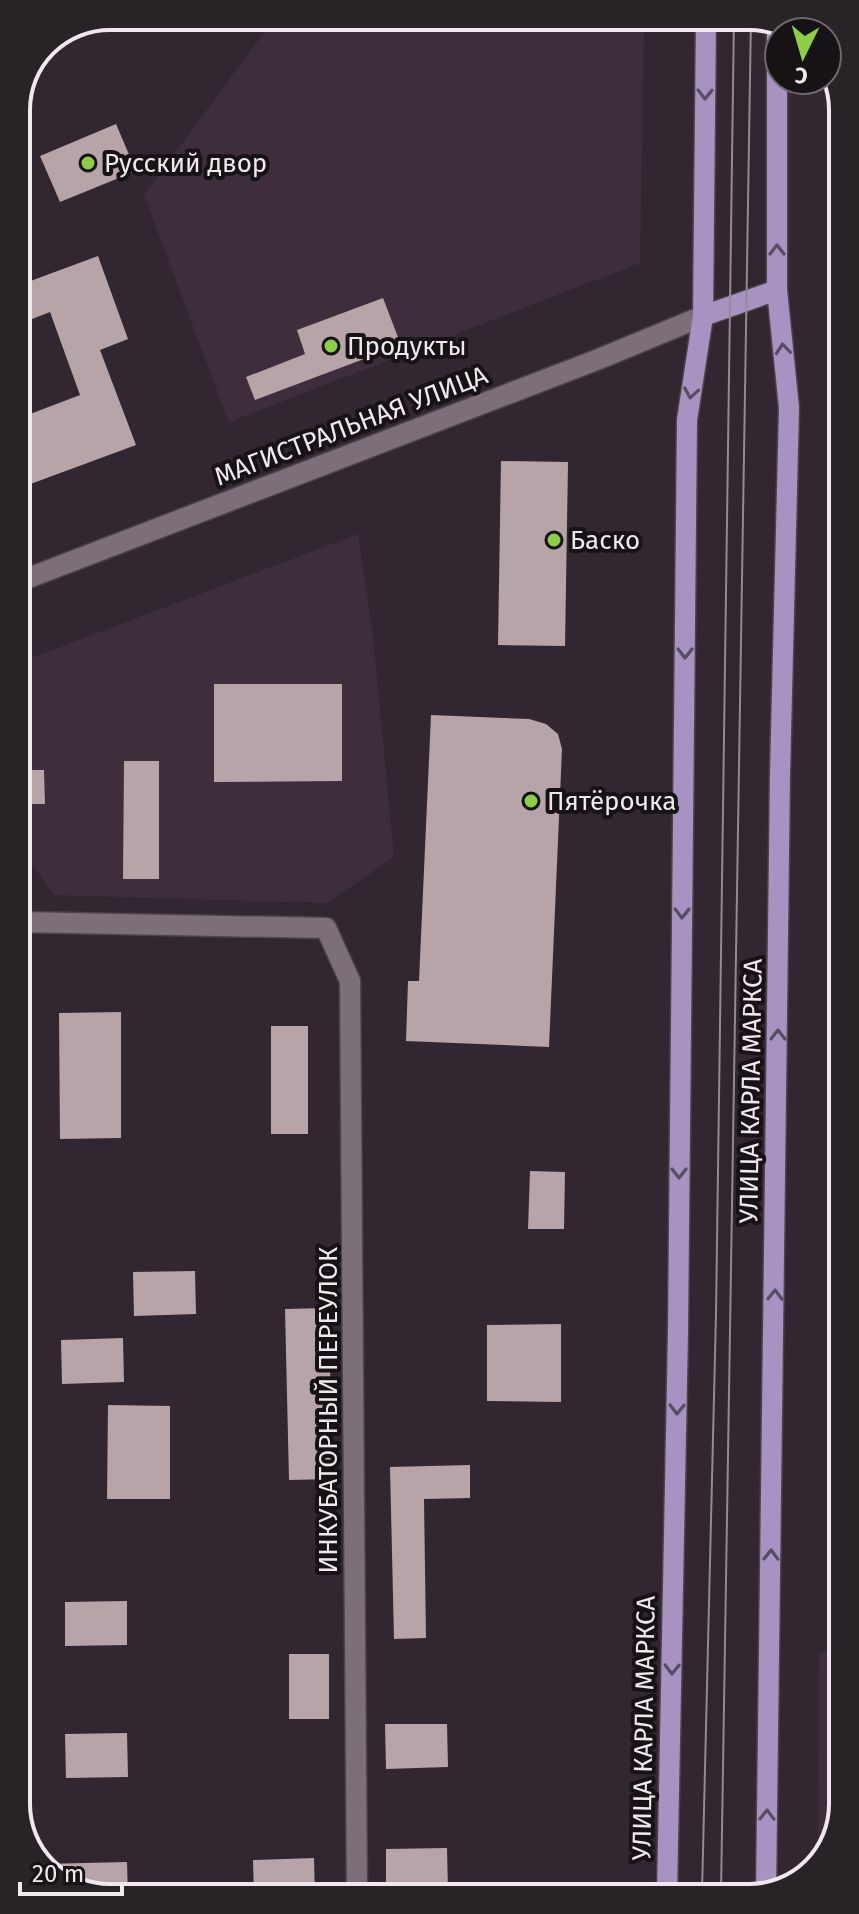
<svg xmlns="http://www.w3.org/2000/svg" width="859" height="1914" viewBox="0 0 859 1914" font-family="'Fira Sans',sans-serif">
	<style>
		.built { fill: #3e2e3c }
		.building { fill: #b7a4a8 }
		.lines { fill: none; stroke-linecap: round; stroke-linejoin: round }
		.minor-casing { stroke: #4d444b; stroke-width: 23 }
		.tertiary-casing { stroke: #4d444b; stroke-width: 23 }
		.primary-casing { stroke: #4d444b; stroke-width: 23 }
		.minor { stroke: #7c6f7a; stroke-width: 20 }
		.tertiary { stroke: #7c6f7a; stroke-width: 20 }
		.primary { stroke: #a792c1; stroke-width: 20 }
		.tram { stroke: #948a92; stroke-width: 2 }
		.oneway { stroke: #584c63 }
		.poi-dot { fill: #8cce46; stroke: #171216; stroke-width: 3 }
		.labels { text-anchor: middle; dominant-baseline: central; stroke-width: 8; stroke-linejoin: round; paint-order: stroke }
		.poi-label { font-size: 26px; fill: #f0e8ee; stroke: #171216; text-anchor: start }
		.street-label { font-size: 26px; fill: #f0e8ee; stroke: #171216 }
		.rim { fill: none; stroke: #f0e8ee; stroke-width: 4 }
	</style>
	<rect width="100%" height="100%" fill="#322730"/>
	<g class="built">
		<polygon points="263,16 644,16 640,263 229,422 144,195 268,27"/>
		<polygon points="358,534 373,637 394,857 327,903 54,895 18,845 18,663"/>
		<polygon points="841,1637 843,1805 824,1861 818,1865 819,1652 840,1650"/>
	</g>
	<g class="building">
		<polygon points="116,124 136,171 60,202 40,156"/>
		<polygon points="98,256 128,339 100,350 136,445 17,489 17,419 80,395 50,312 17,325 17,286"/>
		<polygon points="383,298 401,345 255,400 246,377 305,354 297,330"/>
		<polygon points="501,461 568,462 565,646 498,645"/>
		<polygon points="214,684 342,684 342,781 214,782"/>
		<polygon points="431,715 529,719 546,724 558,734 562,749 549,1047 406,1041 408,981 419,981"/>
		<polygon points="124,761 159,761 159,879 123,879"/>
		<polygon points="18,770 44,770 45,804 18,804"/>
		<polygon points="121,1012 121,1138 60,1139 59,1013"/>
		<rect x="271" y="1026" width="37" height="108"/>
		<polygon points="530,1171 565,1172 564,1229 528,1229"/>
		<polygon points="195,1271 196,1314 134,1316 133,1272"/>
		<polygon points="329,1308 332,1479 289,1480 285,1309"/>
		<polygon points="561,1324 561,1402 487,1401 487,1325"/>
		<polygon points="123,1338 124,1382 62,1384 61,1340"/>
		<polygon points="108,1405 170,1406 170,1499 107,1499"/>
		<polygon points="470,1465 470,1498 424,1499 426,1638 394,1639 390,1467"/>
		<polygon points="127,1601 127,1645 65,1646 65,1602"/>
		<rect x="289" y="1654" width="40" height="65"/>
		<polygon points="385,1724 447,1724 448,1767 386,1769"/>
		<polygon points="127,1733 128,1777 66,1778 65,1734"/>
		<polygon points="447,1848 448,1892 386,1893 386,1849"/>
		<polygon points="314,1858 315,1896 254,1897 253,1860"/>
		<polygon points="127,1862 128,1898 103,1898 53,1879 42,1864"/>
	</g>
	<g class="lines">
		<g class="minor-casing">
			<polyline id="minor" points="19,922 326,928 350,981 357,1896"/>
		</g>
		<g class="tertiary-casing">
			<polyline id="tertiary" points="18,582 599,359 703,316"/>
		</g>
		<g class="primary-casing">
			<g id="primary">
				<polyline points="703,316 777,290"/>
				<polyline points="766,1893 780,774 789,408 777,290 777,24"/>
				<polyline points="667,1894 678,1331 687,420 703,316 706,16"/>
			</g>
		</g>
		<use href="#minor" class="minor"/>
		<use href="#tertiary" class="tertiary"/>
		<use href="#primary" class="primary"/>
		<g class="tram">
			<polyline points="702,1893 716,1314 734,16"/>
			<polyline points="721,1893 751,16"/>
		</g>
	</g>
	<defs><path id="oneway-chevron" d="M-2-3.5L2.5 0L-2 3.5" fill="none" stroke-width="1.6" stroke-linecap="round" stroke-linejoin="round" transform="scale(2)"/></defs>
	<g class="oneway">
		<use href="#oneway-chevron" transform="translate(705 94) rotate(91)"/>
		<use href="#oneway-chevron" transform="translate(777 250) rotate(-90)"/>
		<use href="#oneway-chevron" transform="translate(783 349) rotate(-96)"/>
		<use href="#oneway-chevron" transform="translate(691 393) rotate(99)"/>
		<use href="#oneway-chevron" transform="translate(685 653) rotate(90)"/>
		<use href="#oneway-chevron" transform="translate(682 913) rotate(91)"/>
		<use href="#oneway-chevron" transform="translate(778 1035) rotate(-90)"/>
		<use href="#oneway-chevron" transform="translate(679 1173) rotate(90)"/>
		<use href="#oneway-chevron" transform="translate(775 1295) rotate(-89)"/>
		<use href="#oneway-chevron" transform="translate(677 1409) rotate(91)"/>
		<use href="#oneway-chevron" transform="translate(771 1555) rotate(-89)"/>
		<use href="#oneway-chevron" transform="translate(672 1669) rotate(91)"/>
		<use href="#oneway-chevron" transform="translate(767 1815) rotate(-89)"/>
	</g>
	<g class="poi-dot">
		<circle cx="88" cy="163" r="8"/>
		<circle cx="331" cy="346" r="8"/>
		<circle cx="554" cy="540" r="8"/>
		<circle cx="531" cy="801" r="8"/>
	</g>
	<g class="labels">
		<g class="poi-label">
			<text x="104" y="163">Русский двор</text>
			<text x="347" y="346">Продукты</text>
			<text x="570" y="540">Баско</text>
			<text x="547" y="801">Пятёрочка</text>
		</g>
		<g class="street-label">
			<text transform="translate(351 426) rotate(-21)">МАГИСТРАЛЬНАЯ УЛИЦА</text>
			<text transform="translate(751 1091) rotate(-89)">УЛИЦА КАРЛА МАРКСА</text>
			<text transform="translate(328 1410) rotate(-90)">ИНКУБАТОРНЫЙ ПЕРЕУЛОК</text>
			<text transform="translate(644 1728) rotate(-89)">УЛИЦА КАРЛА МАРКСА</text>
		</g>
	</g>
	<path d="M0 0H859V1914H0ZM110 30H749A80 80 0 0 1 829 110V1804A80 80 0 0 1 749 1884H110A80 80 0 0 1 30 1804V110A80 80 0 0 1 110 30Z" fill="#282327" fill-rule="evenodd"/>
	<path class="rim" d="M110 30H749A80 80 0 0 1 829 110V1804A80 80 0 0 1 749 1884H110A80 80 0 0 1 30 1804V110A80 80 0 0 1 110 30Z"/>
	<g transform="translate(803 56) rotate(185)"><circle r="38" fill="#171216" stroke="#6e686c" stroke-width="2"/>
	<path d="M0-6L14 30L0 20L-14 30Z" fill="#8cce46"/>
	<text y="-12" font-size="22" font-weight="bold" text-anchor="middle" fill="#f0e8ee">С</text>
	</g>
	<path d="M20 1882v12h102v-12" fill="none" stroke="#f0e8ee" stroke-width="4"/>
	<text x="32" y="1882" font-size="24" fill="#f0e8ee" stroke="#171216" stroke-width="6" paint-order="stroke">20 m</text>
</svg>
